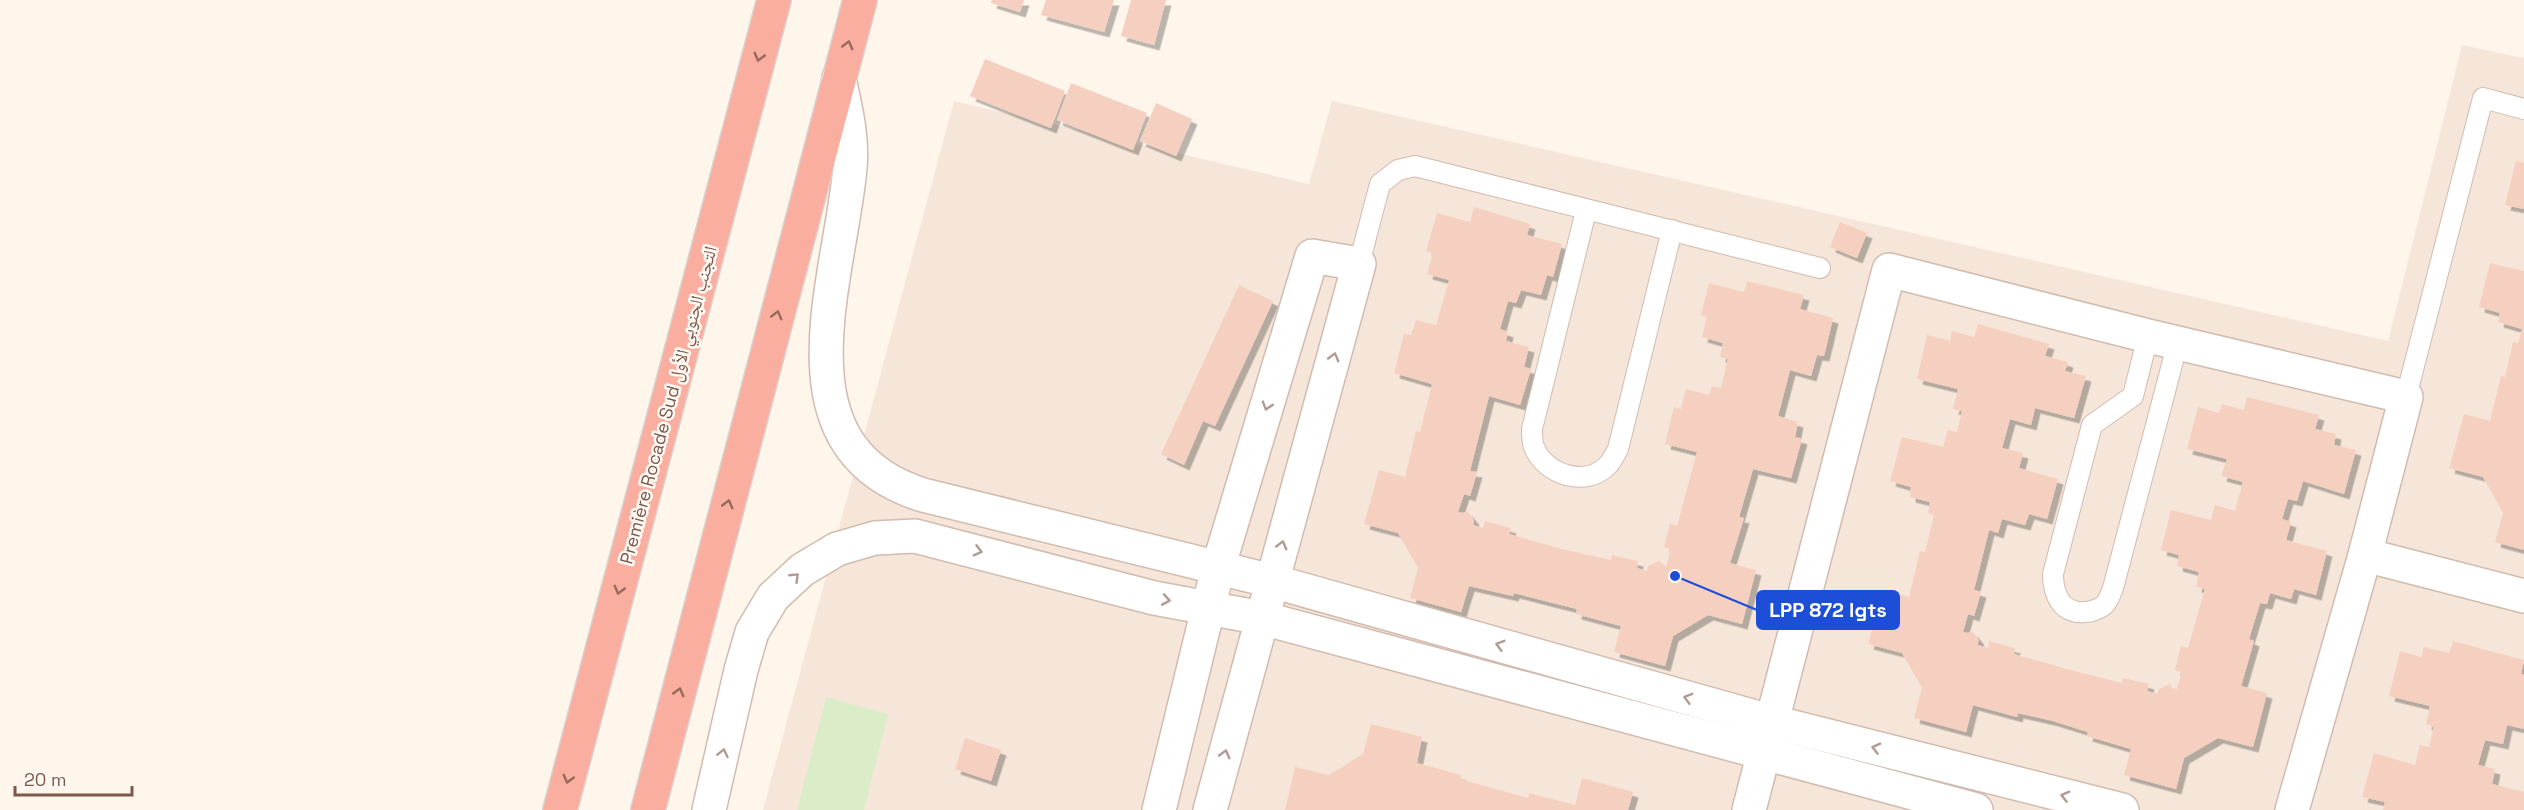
<svg xmlns="http://www.w3.org/2000/svg" width="2524" height="810" viewBox="0 0 2524 810" font-family="'Space Grotesk','Noto Naskh Arabic',sans-serif">
	<style>
		.residential { fill: #f6e6d9 }
		.green { fill: #dbedc8 }
		.building { fill: #f5d0c1; filter: url(#shadow) }
		.lines { fill: none; stroke-linecap: round; stroke-linejoin: round }
		.service-casing { stroke: #d2bbaf; stroke-width: 22 }
		.minor-casing { stroke: #d2bbaf; stroke-width: 36 }
		.motorway-casing { stroke: #dad0cd; stroke-width: 36 }
		.service { stroke: #fff; stroke-width: 20 }
		.minor { stroke: #fff; stroke-width: 33 }
		.motorway { stroke: #faaea0; stroke-width: 33 }
		.oneway { stroke: #95695c }
		.oneway2 { stroke: #b09b93 }
		.labels { text-anchor: middle; dominant-baseline: central; stroke-width: 5; stroke-linejoin: round; paint-order: stroke }
		.street-label { font-size: 18px; fill: #7c584b; stroke: #fff9f3 }
		.leader { fill: none; stroke: #1d4ed8; stroke-width: 2 }
		.callout-dot { fill: #1d4ed8; stroke: #fff9f3; stroke-width: 2 }
		.callout { fill: #1d4ed8; stroke: #1d4ed8; stroke-width: 2 }
		.callout-label { font-size: 20px; text-anchor: middle; font-weight: bold; fill: #fff }
	</style>
	<defs>
		<filter id="shadow"><feDropShadow dx="5.5" dy="5.5" stdDeviation="0" flood-color="#0004"/></filter>
	</defs>
	<rect width="100%" height="100%" fill="#fef5eb"/>
	<polygon class="residential" points="2462,45 2524,58 2524,810 763,810 954,101 1309,184 1332,101 2388,341"/>
	<polygon class="green" points="826,697 888,714 864,810 797,810"/>
	<g class="building">
		<polygon points="992,0 1024,0 1020,12 991,3"/>
		<polygon points="1046,0 1114,0 1104,32 1041,15"/>
		<polygon points="1131,0 1166,0 1154,45 1121,36"/>
		<polygon points="985,59 1065,91 1051,128 970,96"/>
		<polygon points="1071,83 1147,113 1133,150 1057,120"/>
		<polygon points="1156,103 1192,119 1176,156 1140,141"/>
		<polygon points="2516,161 2524,163 2524,209 2505,205"/>
		<polygon points="1474,207 1530,224 1527,235 1562,244 1553,277 1547,275 1541,295 1521,290 1516,303 1508,301 1500,329 1508,332 1506,341 1529,347 1524,367 1531,369 1520,405 1489,396 1470,471 1477,472 1470,496 1464,494 1458,512 1464,513 1467,511 1474,520 1473,525 1483,528 1485,521 1511,528 1509,534 1562,549 1611,560 1612,555 1638,561 1637,568 1647,571 1648,566 1659,561 1666,567 1671,549 1664,547 1670,523 1677,526 1697,452 1665,444 1674,407 1681,409 1686,389 1709,395 1712,386 1721,388 1728,359 1720,357 1723,343 1702,337 1707,317 1701,315 1709,283 1744,292 1747,281 1804,295 1800,309 1833,318 1824,356 1817,355 1811,376 1790,370 1778,416 1798,422 1795,437 1802,439 1791,478 1753,469 1739,517 1744,518 1730,563 1756,570 1742,624 1708,615 1673,636 1665,666 1614,652 1621,626 1576,614 1577,609 1549,602 1514,593 1513,596 1469,586 1461,612 1410,598 1418,568 1398,533 1364,524 1379,470 1405,477 1416,431 1420,432 1432,384 1394,373 1404,334 1411,335 1416,320 1436,325 1449,280 1427,274 1433,253 1426,251 1437,213 1470,222"/>
		<polygon points="1840,222 1867,233 1857,258 1830,247"/>
		<polygon points="2490,263 2524,271 2524,550 2495,542 2503,513 2483,477 2449,468 2464,414 2490,421 2501,376 2505,377 2513,342 2518,343 2522,329 2498,322 2500,313 2479,307"/>
		<polygon points="1239,285 1273,301 1215,426 1203,421 1184,465 1161,454"/>
		<polygon points="1978,324 2049,344 2045,356 2068,362 2065,371 2086,376 2074,418 2035,408 2031,425 2010,419 2002,448 2023,453 2019,468 2058,479 2047,519 2029,514 2025,525 2002,519 1998,533 1989,530 1974,590 1981,592 1974,616 1968,614 1963,632 1968,633 1972,631 1979,640 1977,645 1988,648 1989,641 2015,648 2014,654 2067,669 2122,683 2123,678 2149,684 2147,691 2157,694 2159,689 2170,684 2172,688 2177,689 2182,672 2175,670 2181,646 2188,648 2205,589 2196,587 2199,572 2177,566 2179,555 2161,550 2171,510 2211,520 2215,505 2235,511 2243,482 2221,476 2227,459 2187,449 2198,407 2219,413 2222,404 2244,410 2247,397 2319,415 2315,429 2336,434 2334,445 2356,450 2344,494 2303,481 2297,501 2288,499 2282,519 2291,522 2286,540 2327,551 2316,595 2294,589 2291,599 2270,593 2267,604 2260,603 2249,639 2254,641 2241,686 2267,693 2253,747 2218,738 2184,758 2176,789 2124,775 2131,749 2087,736 2088,732 2053,721 2018,713 2017,717 1973,705 1966,732 1914,718 1922,688 1902,653 1868,644 1884,590 1909,597 1920,551 1925,552 1934,515 1928,513 1930,502 1910,497 1911,487 1890,481 1902,437 1943,447 1948,430 1957,432 1962,411 1953,409 1958,389 1917,379 1927,335 1950,341 1952,331 1974,337"/>
		<polygon points="2453,641 2524,660 2521,674 2524,675 2524,729 2507,725 2503,744 2485,740 2478,765 2495,769 2492,784 2524,792 2524,810 2383,810 2385,802 2362,797 2374,753 2415,765 2420,745 2429,747 2434,727 2426,724 2430,706 2389,696 2400,651 2421,657 2424,647 2449,653"/>
		<polygon points="1371,724 1422,737 1417,763 1461,775 1460,779 1528,798 1529,793 1575,805 1582,778 1633,792 1628,810 1285,810 1295,767 1329,775 1363,754"/>
		<polygon points="965,738 1001,750 991,781 955,769"/>
	</g>
	<g class="lines">
		<g class="service-casing">
			<g id="service">
				<path d="M1586,211L1532,429C1532,434 1532,442 1534,447C1545,475 1586,488 1608,465C1612,461 1615,454 1618,449L1672,230"/>
				<polyline points="1359,264 1380,184 1398,170 1415,166 1820,268"/>
				<path d="M2148,336L2133,396L2092,425L2053,574C2053,594 2061,614 2085,612C2090,612 2100,609 2104,605C2108,602 2111,593 2113,588L2178,342"/>
				<polyline points="2406,397 2483,98 2524,109"/>
			</g>
		</g>
		<g class="minor-casing">
			<g id="minor">
				<path d="M839,78C845,107 853,137 850,168C840,280 772,448 923,495L1272,581L1773,722L2122,810"/>
				<polyline points="2365,555 2524,596"/>
				<polyline points="709,810 741,670 752,632 773,597 802,570 837,549 875,538 915,536 1154,598 1262,618 1976,810"/>
				<polyline points="1159,810 1218,568 1312,256 1359,264 1210,810"/>
				<polyline points="1749,810 1889,270 2148,336 2406,397 2365,555 2292,810"/>
			</g>
		</g>
		<g class="motorway-casing">
			<g id="motorway">
				<polyline points="560,810 774,0"/>
				<polyline points="648,810 860,0"/>
			</g>
		</g>
		<use href="#service" class="service"/>
		<use href="#minor" class="minor"/>
		<use href="#motorway" class="motorway"/>
	</g>
	<defs><path id="oneway-chevron" d="M-2-3.5L2.5 0L-2 3.5" fill="none" stroke-width="1.6" stroke-linecap="round" stroke-linejoin="round" transform="scale(1.5)"/></defs>
	<g class="oneway">
		<use href="#oneway-chevron" transform="translate(848 45) rotate(-75)"/>
		<use href="#oneway-chevron" transform="translate(759 57) rotate(105)"/>
		<use href="#oneway-chevron" transform="translate(777 315) rotate(-75)"/>
		<use href="#oneway-chevron" transform="translate(728 504) rotate(-75)"/>
		<use href="#oneway-chevron" transform="translate(619 590) rotate(105)"/>
		<use href="#oneway-chevron" transform="translate(679 692) rotate(-75)"/>
		<use href="#oneway-chevron" transform="translate(568 779) rotate(105)"/>
	</g>
	<g class="oneway2">
		<use href="#oneway-chevron" transform="translate(1334 357) rotate(-75)"/>
		<use href="#oneway-chevron" transform="translate(1267 406) rotate(107)"/>
		<use href="#oneway-chevron" transform="translate(1282 545) rotate(-75)"/>
		<use href="#oneway-chevron" transform="translate(978 551) rotate(15)"/>
		<use href="#oneway-chevron" transform="translate(795 577) rotate(-44)"/>
		<use href="#oneway-chevron" transform="translate(1166 600) rotate(10)"/>
		<use href="#oneway-chevron" transform="translate(1500 645) rotate(-164)"/>
		<use href="#oneway-chevron" transform="translate(1688 698) rotate(-164)"/>
		<use href="#oneway-chevron" transform="translate(1876 748) rotate(-166)"/>
		<use href="#oneway-chevron" transform="translate(723 753) rotate(-78)"/>
		<use href="#oneway-chevron" transform="translate(1225 754) rotate(-75)"/>
		<use href="#oneway-chevron" transform="translate(2065 796) rotate(-166)"/>
	</g>
	<g class="labels">
		<g class="street-label">
			<text transform="translate(668 405) rotate(-75)">Première Rocade Sud التجنب الجنوبي الأول</text>
		</g>
	</g>
	<path class="leader" d="M1675 576L1757 610"/>
	<circle class="callout-dot" cx="1675" cy="576" r="6"/>
	<rect class="callout" x="1757" y="591" width="142" height="38" rx="6"/>
	<g class="callout-label">
		<text x="1828" y="617">LPP 872 lgts</text>
	</g>
	<path d="M15 786v9h117v-9" fill="none" stroke="#7c584b" stroke-width="3"/>
	<text x="24" y="786" font-size="18" fill="#7c584b" stroke="#fff9f3" stroke-width="4.5" paint-order="stroke">20 m</text>
</svg>
